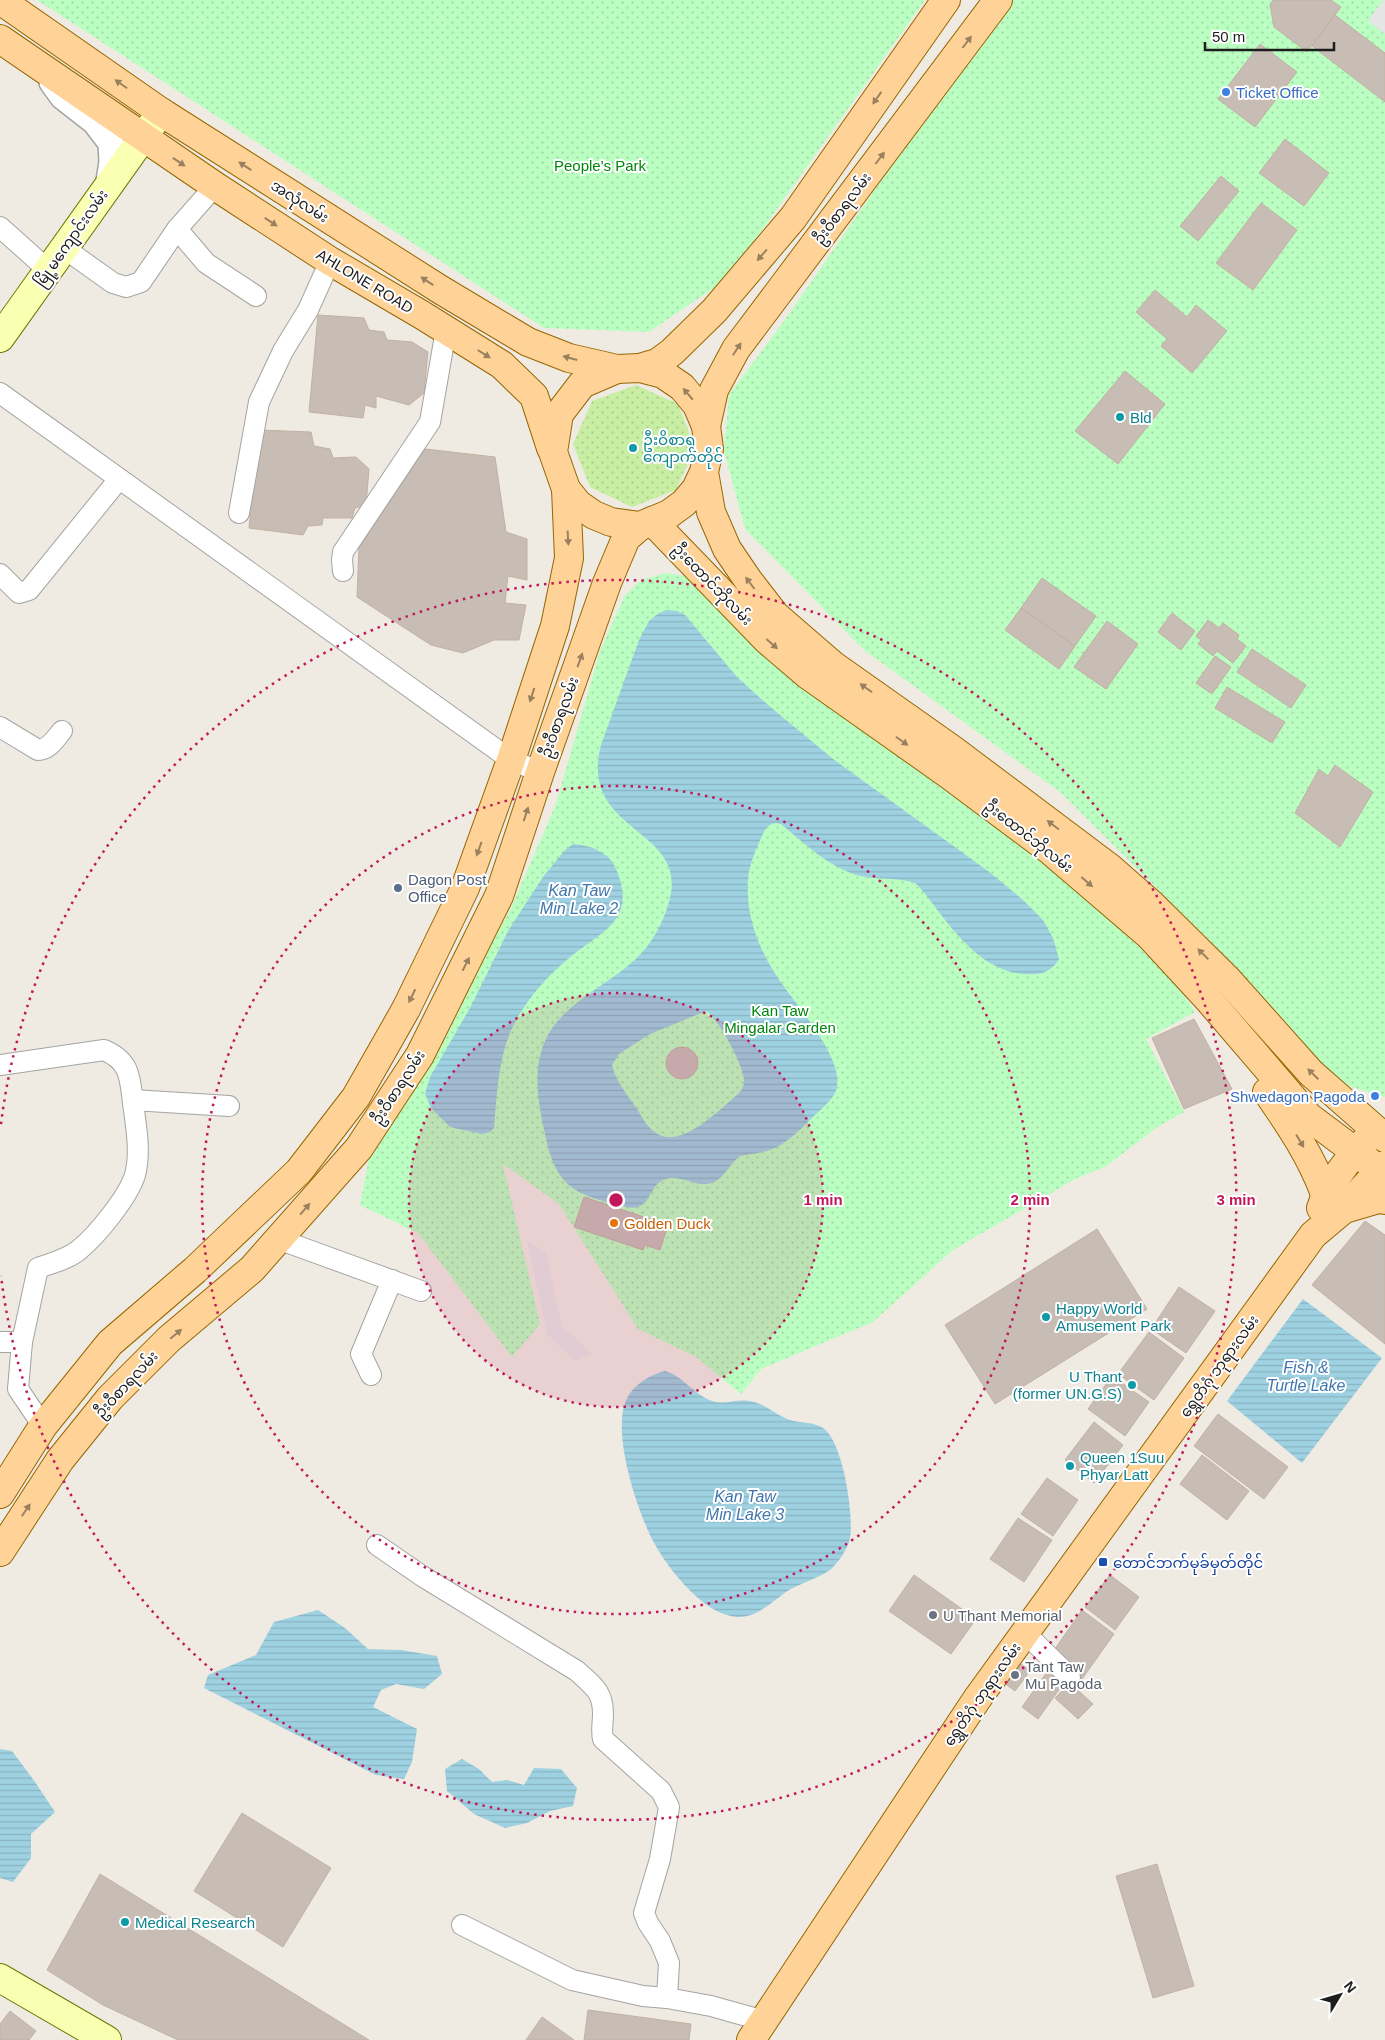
<svg xmlns="http://www.w3.org/2000/svg" width="1385" height="2040" viewBox="0 0 1385 2040" font-family="Arial,'Noto Sans Myanmar',sans-serif">
	<style>
		.grass { fill: url(#grass-dots) }
		.park { fill: url(#park-dots) }
		.parking { fill: #e5e5e5 }
		.water { fill: url(#water-rules); fill-rule: evenodd }
		.building { fill: #c7bdb5; stroke: #c2b1a3 }
		.lines { fill: none; stroke-linecap: round; stroke-linejoin: round }
		.minor-casing { stroke: #a4a4a4; stroke-width: 22 }
		.tertiary-casing { stroke: #a4a4a4; stroke-width: 28 }
		.secondary-casing { stroke: #6a7800; stroke-width: 30 }
		.primary-casing { stroke: #966600; stroke-width: 30 }
		.minor { stroke: #fff; stroke-width: 20 }
		.tertiary { stroke: #fff; stroke-width: 25 }
		.secondary { stroke: #faffb1; stroke-width: 28 }
		.primary { stroke: #ffd397; stroke-width: 28 }
		.oneway { fill: #998160 }
		.ring { fill: none; stroke: #c2185b; stroke-width: 2.5; stroke-dasharray: 2.5 5 }
		.shop-dot { fill: #3f7fe0; stroke: #fff; stroke-width: 2 }
		.culture-dot { fill: #0f9aa8; stroke: #fff; stroke-width: 2 }
		.service-dot { fill: #5c6f8a; stroke: #fff; stroke-width: 2 }
		.food-dot { fill: #e8710a; stroke: #fff; stroke-width: 2 }
		.transit-dot { fill: #1a4fb4; stroke: #fff; stroke-width: 2 }
		.worship-dot { fill: #6b7280; stroke: #fff; stroke-width: 2 }
		.labels { text-anchor: middle; dominant-baseline: central; stroke-width: 4; stroke-linejoin: round; paint-order: stroke }
		.shop-label { font-size: 15px; fill: #366cbe; stroke: #fff; text-anchor: start }
		.park-label { font-size: 15px; fill: #02840e; stroke: #fff }
		.street-label { font-size: 15px; fill: #1d1d1d; stroke: #fff }
		.culture-label { font-size: 15px; fill: #0d838f; stroke: #fff; text-anchor: start }
		.service-label { font-size: 15px; fill: #4e5e75; stroke: #fff; text-anchor: start }
		.food-label { font-size: 15px; fill: #c56008; stroke: #fff; text-anchor: start }
		.transit-label { font-size: 15px; fill: #164399; stroke: #fff; text-anchor: start }
		.worship-label { font-size: 15px; fill: #5b616d; stroke: #fff; text-anchor: start }
		.water-label { font-size: 16px; font-style: italic; fill: #4075ad; stroke: #fff }
		.centre { fill: #c2185b; stroke: #fff; stroke-width: 2.5 }
		.ring-label { font-size: 15px; text-anchor: middle; font-weight: bold; fill: #c2185b; stroke: #fff; stroke-width: 4; stroke-linejoin: round; paint-order: stroke }
	</style>
	<defs>
		<pattern id="grass-dots" width="8" height="8" patternUnits="userSpaceOnUse" patternTransform="scale(1.25)"><rect width="8" height="8" fill="#c7eea3"/><path d="M2 2h.1M6 6h.1" fill="none" stroke="#aacc8c" stroke-width="1.8" stroke-linecap="round"/></pattern>
		<pattern id="park-dots" width="8" height="8" patternUnits="userSpaceOnUse" patternTransform="scale(1.25)"><rect width="8" height="8" fill="#bbfec1"/><path d="M2 2h.1M6 6h.1" fill="none" stroke="#a0d9a5" stroke-width="1.8" stroke-linecap="round"/></pattern>
		<pattern id="water-rules" width="6" height="5" patternUnits="userSpaceOnUse" patternTransform="scale(1.25)"><rect width="6" height="5" fill="#9ed1e1"/><path d="M0 2.5h6" fill="none" stroke="#88b3c1"/></pattern>
	</defs>
	<rect width="100%" height="100%" fill="#efebe2"/>
	<polygon class="grass" points="636,385 678,404 695,448 676,490 632,507 590,487 573,444 592,401"/>
	<g class="park">
		<polygon points="37,0 925,0 728,278 649,332 544,328"/>
		<polygon points="1006,0 1385,0 1385,1097 1331,1081 1209,940 1060,792 864,650 745,529 724,451 729,395 789,314"/>
		<polygon points="666,573 695,578 1056,864 1178,986 1195,1012 1146,1039 1184,1112 1159,1126 1105,1167 1077,1178 953,1250 873,1322 761,1369 741,1394 696,1357 638,1329 559,1204 503,1164 540,1324 512,1357 418,1233 360,1205 373,1138 440,1039 511,908 556,804 600,651 624,597 641,580"/>
	</g>
	<g class="parking">
		<polygon points="1383,0 1385,0 1385,34 1368,21"/>
		<polygon points="527,1240 546,1253 562,1326 593,1354 575,1361 547,1334"/>
	</g>
	<g class="water">
		<path d="M667,610L677,611L685,615L737,677L768,705L833,759L988,871L1023,900L1043,920L1053,938L1059,959C1051,972 1041,975 1026,974C990,973 963,943 942,916C933,905 926,893 915,883C898,877 879,880 861,876C832,870 804,843 781,824C771,821 766,826 762,836C756,849 749,865 748,879C745,918 761,956 785,988C799,1007 814,1025 826,1047C832,1058 839,1073 837,1086C836,1098 820,1110 812,1118C800,1130 786,1144 770,1150C761,1153 750,1154 740,1156C730,1163 726,1176 714,1182C697,1190 680,1172 663,1180C647,1188 651,1212 627,1207C576,1195 556,1189 545,1134C539,1106 533,1077 542,1049C556,1005 605,988 636,959C653,943 667,916 671,893C682,827 579,831 601,745L639,640L649,621L659,613ZM706,1011C718,1017 744,1067 744,1080C744,1086 742,1090 738,1094C719,1110 681,1150 656,1133C647,1127 642,1117 637,1109C628,1095 615,1081 612,1065L619,1054L650,1034Z"/>
		<path d="M573,844C590,845 609,852 616,869C638,920 602,931 569,958C547,976 527,999 514,1024C498,1056 497,1094 494,1128L490,1132L482,1134L450,1127L431,1108L425,1094L430,1077L470,1008L508,931L543,877L564,851Z"/>
		<polygon points="1303,1299 1382,1358 1302,1463 1227,1401"/>
		<path d="M665,1371C684,1376 696,1398 716,1402C727,1404 738,1399 749,1401C765,1403 775,1415 790,1420C800,1423 814,1422 823,1428C843,1441 854,1515 850,1538C848,1549 838,1563 830,1570C817,1579 800,1583 786,1592C782,1595 778,1598 774,1601C764,1609 751,1618 737,1617C704,1615 668,1569 653,1541C637,1510 613,1437 625,1403C631,1386 649,1375 665,1371Z"/>
		<polygon points="318,1610 345,1628 368,1649 401,1650 437,1656 442,1674 424,1689 396,1684 381,1690 373,1707 417,1729 412,1762 404,1779 376,1775 204,1688 208,1675 256,1655 274,1622"/>
		<polygon points="0,1749 12,1751 35,1782 55,1812 31,1834 31,1858 13,1882 0,1878"/>
		<polygon points="462,1759 479,1769 492,1782 507,1780 524,1785 534,1768 561,1769 577,1788 573,1806 550,1811 527,1823 505,1828 474,1814 447,1791 445,1769"/>
	</g>
	<g class="building">
		<polygon points="1273,0 1331,0 1341,7 1307,52 1274,27 1270,4"/>
		<polygon points="1335,15 1385,53 1385,102 1312,46"/>
		<polygon points="1260,44 1297,72 1255,127 1218,99"/>
		<polygon points="1285,139 1329,173 1304,206 1259,173"/>
		<polygon points="1221,176 1239,191 1198,241 1180,226"/>
		<polygon points="1261,203 1297,230 1253,290 1216,263"/>
		<polygon points="1155,290 1187,317 1196,305 1227,331 1192,373 1161,346 1167,339 1136,312"/>
		<polygon points="318,315 364,318 369,330 384,332 387,340 412,342 428,352 424,393 409,405 376,396 376,408 365,405 363,418 309,412"/>
		<polygon points="1125,371 1165,404 1118,464 1075,431"/>
		<polygon points="259,430 311,432 314,446 330,449 333,458 356,457 369,469 366,505 355,508 352,518 323,518 322,525 308,526 303,535 249,528"/>
		<polygon points="425,449 495,457 506,532 527,539 527,580 508,576 505,603 526,605 519,640 494,640 463,653 431,645 357,597 359,548"/>
		<polygon points="1042,578 1096,616 1075,646 1021,608"/>
		<polygon points="1021,608 1075,646 1059,669 1005,630"/>
		<polygon points="1172,613 1195,631 1181,650 1158,632"/>
		<polygon points="1208,620 1219,628 1223,623 1239,635 1237,639 1246,646 1233,663 1217,651 1213,656 1198,644 1201,640 1196,636"/>
		<polygon points="1107,621 1138,644 1106,689 1074,667"/>
		<polygon points="1252,649 1306,685 1291,708 1237,672"/>
		<polygon points="1215,656 1231,667 1212,694 1196,683"/>
		<polygon points="1227,687 1285,722 1272,743 1215,708"/>
		<polygon points="1335,765 1373,792 1340,847 1295,813 1319,769 1328,776"/>
		<polygon points="1194,1019 1232,1089 1184,1109 1152,1038"/>
		<circle cx="682" cy="1063" r="16"/>
		<polygon points="584,1197 653,1220 651,1226 666,1231 660,1250 645,1245 643,1250 574,1227"/>
		<polygon points="1365,1221 1385,1235 1385,1344 1312,1285"/>
		<polygon points="1097,1229 1147,1309 995,1404 945,1325"/>
		<polygon points="1179,1287 1215,1311 1186,1353 1151,1329"/>
		<polygon points="1149,1332 1184,1358 1154,1400 1118,1374"/>
		<polygon points="1112,1376 1149,1402 1125,1436 1088,1409"/>
		<polygon points="1218,1414 1288,1467 1264,1499 1194,1446"/>
		<polygon points="1094,1422 1123,1445 1094,1483 1065,1460"/>
		<polygon points="1202,1455 1249,1491 1227,1520 1180,1484"/>
		<polygon points="1047,1478 1078,1500 1053,1536 1021,1514"/>
		<polygon points="1018,1518 1052,1540 1024,1582 990,1559"/>
		<polygon points="914,1575 976,1619 951,1654 889,1611"/>
		<polygon points="1110,1575 1139,1597 1115,1630 1085,1607"/>
		<polygon points="1082,1610 1114,1634 1082,1679 1050,1656"/>
		<polygon points="1014,1659 1030,1671 1015,1691 999,1679"/>
		<polygon points="1047,1672 1063,1684 1038,1719 1022,1707"/>
		<polygon points="1070,1683 1093,1704 1078,1719 1055,1698"/>
		<polygon points="242,1813 331,1868 283,1947 194,1891"/>
		<polygon points="1157,1864 1194,1986 1153,1998 1116,1876"/>
		<polygon points="100,1874 369,2040 178,2040 103,2005 47,1970"/>
		<polygon points="588,2010 691,2024 689,2040 584,2040"/>
		<polygon points="10,2011 36,2031 29,2040 0,2040 0,2024"/>
		<polygon points="542,2017 574,2040 526,2040"/>
	</g>
	<g class="lines">
		<g class="minor-casing">
			<g id="minor">
				<polyline points="0,227 48,270"/>
				<polyline points="177,229 206,263 256,296"/>
				<polyline points="64,248 113,283 126,287 141,282 177,229 215,186"/>
				<polyline points="0,393 511,760 540,772"/>
				<polyline points="239,513 259,402 283,351 308,310 330,261"/>
				<polyline points="343,571 342,560 343,552 430,422 446,330"/>
				<polyline points="0,574 19,593 29,590 119,479"/>
				<path d="M0,727L38,750C49,750 55,739 62,731"/>
				<path d="M0,1065L104,1050C130,1061 130,1077 133,1103C136,1126 141,1152 135,1175C128,1197 98,1234 80,1249C69,1259 52,1263 38,1268L22,1342L18,1389L43,1426"/>
				<polyline points="133,1100 229,1106"/>
				<polyline points="278,1239 421,1291"/>
				<polyline points="0,1342 22,1342"/>
				<polyline points="371,1375 361,1354 392,1280"/>
				<path d="M377,1545L422,1576L577,1671C593,1686 603,1691 603,1714C603,1723 601,1731 603,1739L661,1791L669,1807L660,1859L644,1913L648,1923L660,1941L669,1963L667,1998"/>
				<polyline points="1025,1633 1070,1677"/>
				<polyline points="462,1925 572,1980 643,1996 667,1998 711,2006 764,2021"/>
			</g>
		</g>
		<g class="tertiary-casing">
			<polyline id="tertiary" points="52,82 63,97 95,122 111,143 112,162 108,187"/>
		</g>
		<g class="secondary-casing">
			<g id="secondary">
				<polyline points="0,338 161,112"/>
				<polyline points="0,1978 107,2040"/>
			</g>
		</g>
		<g class="primary-casing">
			<g id="primary">
				<polyline points="0,0 161,112 441,290 528,342 569,358 617,369"/>
				<polyline points="0,39 215,186 330,261 422,315 502,365 534,396 551,448"/>
				<polyline points="640,368 657,363 672,352 714,311 793,218 946,0"/>
				<polyline points="706,426 714,390 736,349 998,0"/>
				<polyline points="704,472 696,489 684,503 669,514 640,526 611,522 594,515 578,504 566,489 553,452 559,414 582,384 617,369 640,368 663,374 682,387 697,405 706,426 709,449 704,472 711,512 727,549 748,580 775,615 834,666 953,750 1110,868 1150,903 1228,980 1311,1073 1385,1138"/>
				<polyline points="652,521 767,640 808,675 948,774 1051,851 1149,935 1208,999 1309,1117 1385,1174"/>
				<path d="M1267,1092C1290,1125 1311,1156 1325,1194"/>
				<path d="M1321,1208C1329,1183 1348,1160 1366,1140"/>
				<polyline points="1344,1209 1378,1199 1385,1200"/>
				<polyline points="0,1494 43,1426 110,1343 195,1270 299,1171 356,1097 406,1009 465,888 511,760 555,626 569,558 566,489"/>
				<polyline points="0,1552 60,1460 110,1398 169,1339 252,1269 359,1148 420,1055 499,896 540,772 607,583 626,538 640,526"/>
				<polyline points="751,2040 977,1699 1313,1235 1344,1209 1385,1165"/>
			</g>
		</g>
		<use href="#minor" class="minor"/>
		<use href="#tertiary" class="tertiary"/>
		<use href="#secondary" class="secondary"/>
		<use href="#primary" class="primary"/>
	</g>
	<defs><path id="oneway-solid" d="M-6-.8H1V-3.2L6.5 0L1 3.2V.8H-6Z" transform="scale(1.25)"/></defs>
	<g class="oneway">
		<use href="#oneway-solid" transform="translate(967 42) rotate(-53)"/>
		<use href="#oneway-solid" transform="translate(121 84) rotate(-145)"/>
		<use href="#oneway-solid" transform="translate(877 98) rotate(125)"/>
		<use href="#oneway-solid" transform="translate(880 158) rotate(-53)"/>
		<use href="#oneway-solid" transform="translate(179 162) rotate(34)"/>
		<use href="#oneway-solid" transform="translate(245 166) rotate(-147)"/>
		<use href="#oneway-solid" transform="translate(271 222) rotate(33)"/>
		<use href="#oneway-solid" transform="translate(762 255) rotate(131)"/>
		<use href="#oneway-solid" transform="translate(427 281) rotate(-147)"/>
		<use href="#oneway-solid" transform="translate(737 349) rotate(-57)"/>
		<use href="#oneway-solid" transform="translate(484 354) rotate(32)"/>
		<use href="#oneway-solid" transform="translate(570 358) rotate(-165)"/>
		<use href="#oneway-solid" transform="translate(688 394) rotate(-130)"/>
		<use href="#oneway-solid" transform="translate(568 538) rotate(87)"/>
		<use href="#oneway-solid" transform="translate(750 583) rotate(-127)"/>
		<use href="#oneway-solid" transform="translate(772 644) rotate(41)"/>
		<use href="#oneway-solid" transform="translate(580 660) rotate(-70)"/>
		<use href="#oneway-solid" transform="translate(866 688) rotate(-145)"/>
		<use href="#oneway-solid" transform="translate(532 695) rotate(108)"/>
		<use href="#oneway-solid" transform="translate(902 741) rotate(35)"/>
		<use href="#oneway-solid" transform="translate(526 814) rotate(-72)"/>
		<use href="#oneway-solid" transform="translate(1053 825) rotate(-143)"/>
		<use href="#oneway-solid" transform="translate(479 849) rotate(110)"/>
		<use href="#oneway-solid" transform="translate(1087 882) rotate(41)"/>
		<use href="#oneway-solid" transform="translate(1203 954) rotate(-135)"/>
		<use href="#oneway-solid" transform="translate(466 964) rotate(-63)"/>
		<use href="#oneway-solid" transform="translate(412 996) rotate(116)"/>
		<use href="#oneway-solid" transform="translate(1313 1074) rotate(-136)"/>
		<use href="#oneway-solid" transform="translate(1300 1141) rotate(59)"/>
		<use href="#oneway-solid" transform="translate(305 1209) rotate(-49)"/>
		<use href="#oneway-solid" transform="translate(176 1334) rotate(-40)"/>
		<use href="#oneway-solid" transform="translate(26 1510) rotate(-56)"/>
	</g>
	<circle cx="616" cy="1200" r="207" fill="#c2185b" fill-opacity=".12"/>
	<g class="ring">
		<circle cx="616" cy="1200" r="207"/>
		<circle cx="616" cy="1200" r="414"/>
		<path d="M1 1124A620 620 0 1 1 1 1276"/>
	</g>
	<g class="shop-dot">
		<circle cx="1226" cy="92" r="5"/>
		<circle cx="1375" cy="1096" r="5"/>
	</g>
	<g class="culture-dot">
		<circle cx="1120" cy="417" r="5"/>
		<circle cx="633" cy="448" r="5"/>
		<circle cx="1046" cy="1317" r="5"/>
		<circle cx="1132" cy="1385" r="5"/>
		<circle cx="1070" cy="1466" r="5"/>
		<circle cx="125" cy="1922" r="5"/>
	</g>
	<circle class="service-dot" cx="398" cy="888" r="5"/>
	<circle class="food-dot" cx="614" cy="1223" r="5"/>
	<rect class="transit-dot" x="1098" y="1557" width="10" height="10" rx="2.5"/>
	<g class="worship-dot">
		<circle cx="933" cy="1615" r="5"/>
		<circle cx="1015" cy="1675" r="5"/>
	</g>
	<g class="labels">
		<g class="shop-label">
			<text x="1236" y="92">Ticket Office</text>
			<text x="1365" y="1096" text-anchor="end">Shwedagon Pagoda</text>
		</g>
		<g class="park-label">
			<text x="600" y="165">People's Park</text>
			<text x="780" y="1010">Kan Taw<tspan x="780" dy="17">Mingalar Garden</tspan></text>
		</g>
		<g class="street-label">
			<text transform="translate(300 201) rotate(33)">အလုံလမ်း</text>
			<text transform="translate(842 208) rotate(-53)">ဦးဝီစာရလမ်း</text>
			<text transform="translate(71 238) rotate(-55)">မြို့မကျောင်းလမ်း</text>
			<text transform="translate(365 281) rotate(31)">AHLONE ROAD</text>
			<text transform="translate(713 584) rotate(46)">ဦးထောင်ဘိုလမ်း</text>
			<text transform="translate(559 717) rotate(-70)">ဦးဝီစာရလမ်း</text>
			<text transform="translate(1029 836) rotate(38)">ဦးထောင်ဘိုလမ်း</text>
			<text transform="translate(398 1087) rotate(-57)">ဦးဝီစာရလမ်း</text>
			<text transform="translate(1219 1366) rotate(-54)">ရွှေတိဂုံ ဘုရားလမ်း</text>
			<text transform="translate(126 1384) rotate(-47)">ဦးဝီစာရလမ်း</text>
			<text transform="translate(982 1694) rotate(-55)">ရွှေတိဂုံ ဘုရားလမ်း</text>
		</g>
		<g class="culture-label">
			<text x="1130" y="417">Bld</text>
			<text x="643" y="439">ဦးဝိစာရ<tspan x="643" dy="17">ကျောက်တိုင်</tspan></text>
			<text x="1056" y="1308">Happy World<tspan x="1056" dy="17">Amusement Park</tspan></text>
			<text x="1122" y="1376" text-anchor="end">U Thant<tspan x="1122" dy="17">(former UN.G.S)</tspan></text>
			<text x="1080" y="1457">Queen 1Suu<tspan x="1080" dy="17">Phyar Latt</tspan></text>
			<text x="135" y="1922">Medical Research</text>
		</g>
		<g class="service-label">
			<text x="408" y="879">Dagon Post<tspan x="408" dy="17">Office</tspan></text>
		</g>
		<g class="food-label">
			<text x="624" y="1223">Golden Duck</text>
		</g>
		<g class="transit-label">
			<text x="1113" y="1562">တောင်ဘက်မုခ်မှတ်တိုင်</text>
		</g>
		<g class="worship-label">
			<text x="943" y="1615">U Thant Memorial</text>
			<text x="1025" y="1666">Tant Taw<tspan x="1025" dy="17">Mu Pagoda</tspan></text>
		</g>
		<g class="water-label">
			<text x="579" y="890">Kan Taw<tspan x="579" dy="18">Min Lake 2</tspan></text>
			<text x="1306" y="1367">Fish &amp;<tspan x="1306" dy="18">Turtle Lake</tspan></text>
			<text x="745" y="1496">Kan Taw<tspan x="745" dy="18">Min Lake 3</tspan></text>
		</g>
	</g>
	<circle cx="616" cy="1200" r="8" class="centre"/>
	<g class="ring-label">
		<text x="823" y="1205">1 min</text>
		<text x="1030" y="1205">2 min</text>
		<text x="1236" y="1205">3 min</text>
	</g>
	<g transform="translate(1340 1995) rotate(52)" stroke="#ffffff" stroke-width="4" paint-order="stroke">
	<path d="M0-4L9 19L0 12L-9 19Z" fill="#1d1d1d"/>
	<text y="-8" font-size="14" font-weight="bold" text-anchor="middle" fill="#1d1d1d">N</text>
	</g>
	<path d="M1205 42v8h129v-8" fill="none" stroke="#1d1d1d" stroke-width="2.5"/>
	<text x="1212" y="42" font-size="15" fill="#1d1d1d" stroke="#ffffff" stroke-width="4" paint-order="stroke">50 m</text>
</svg>
